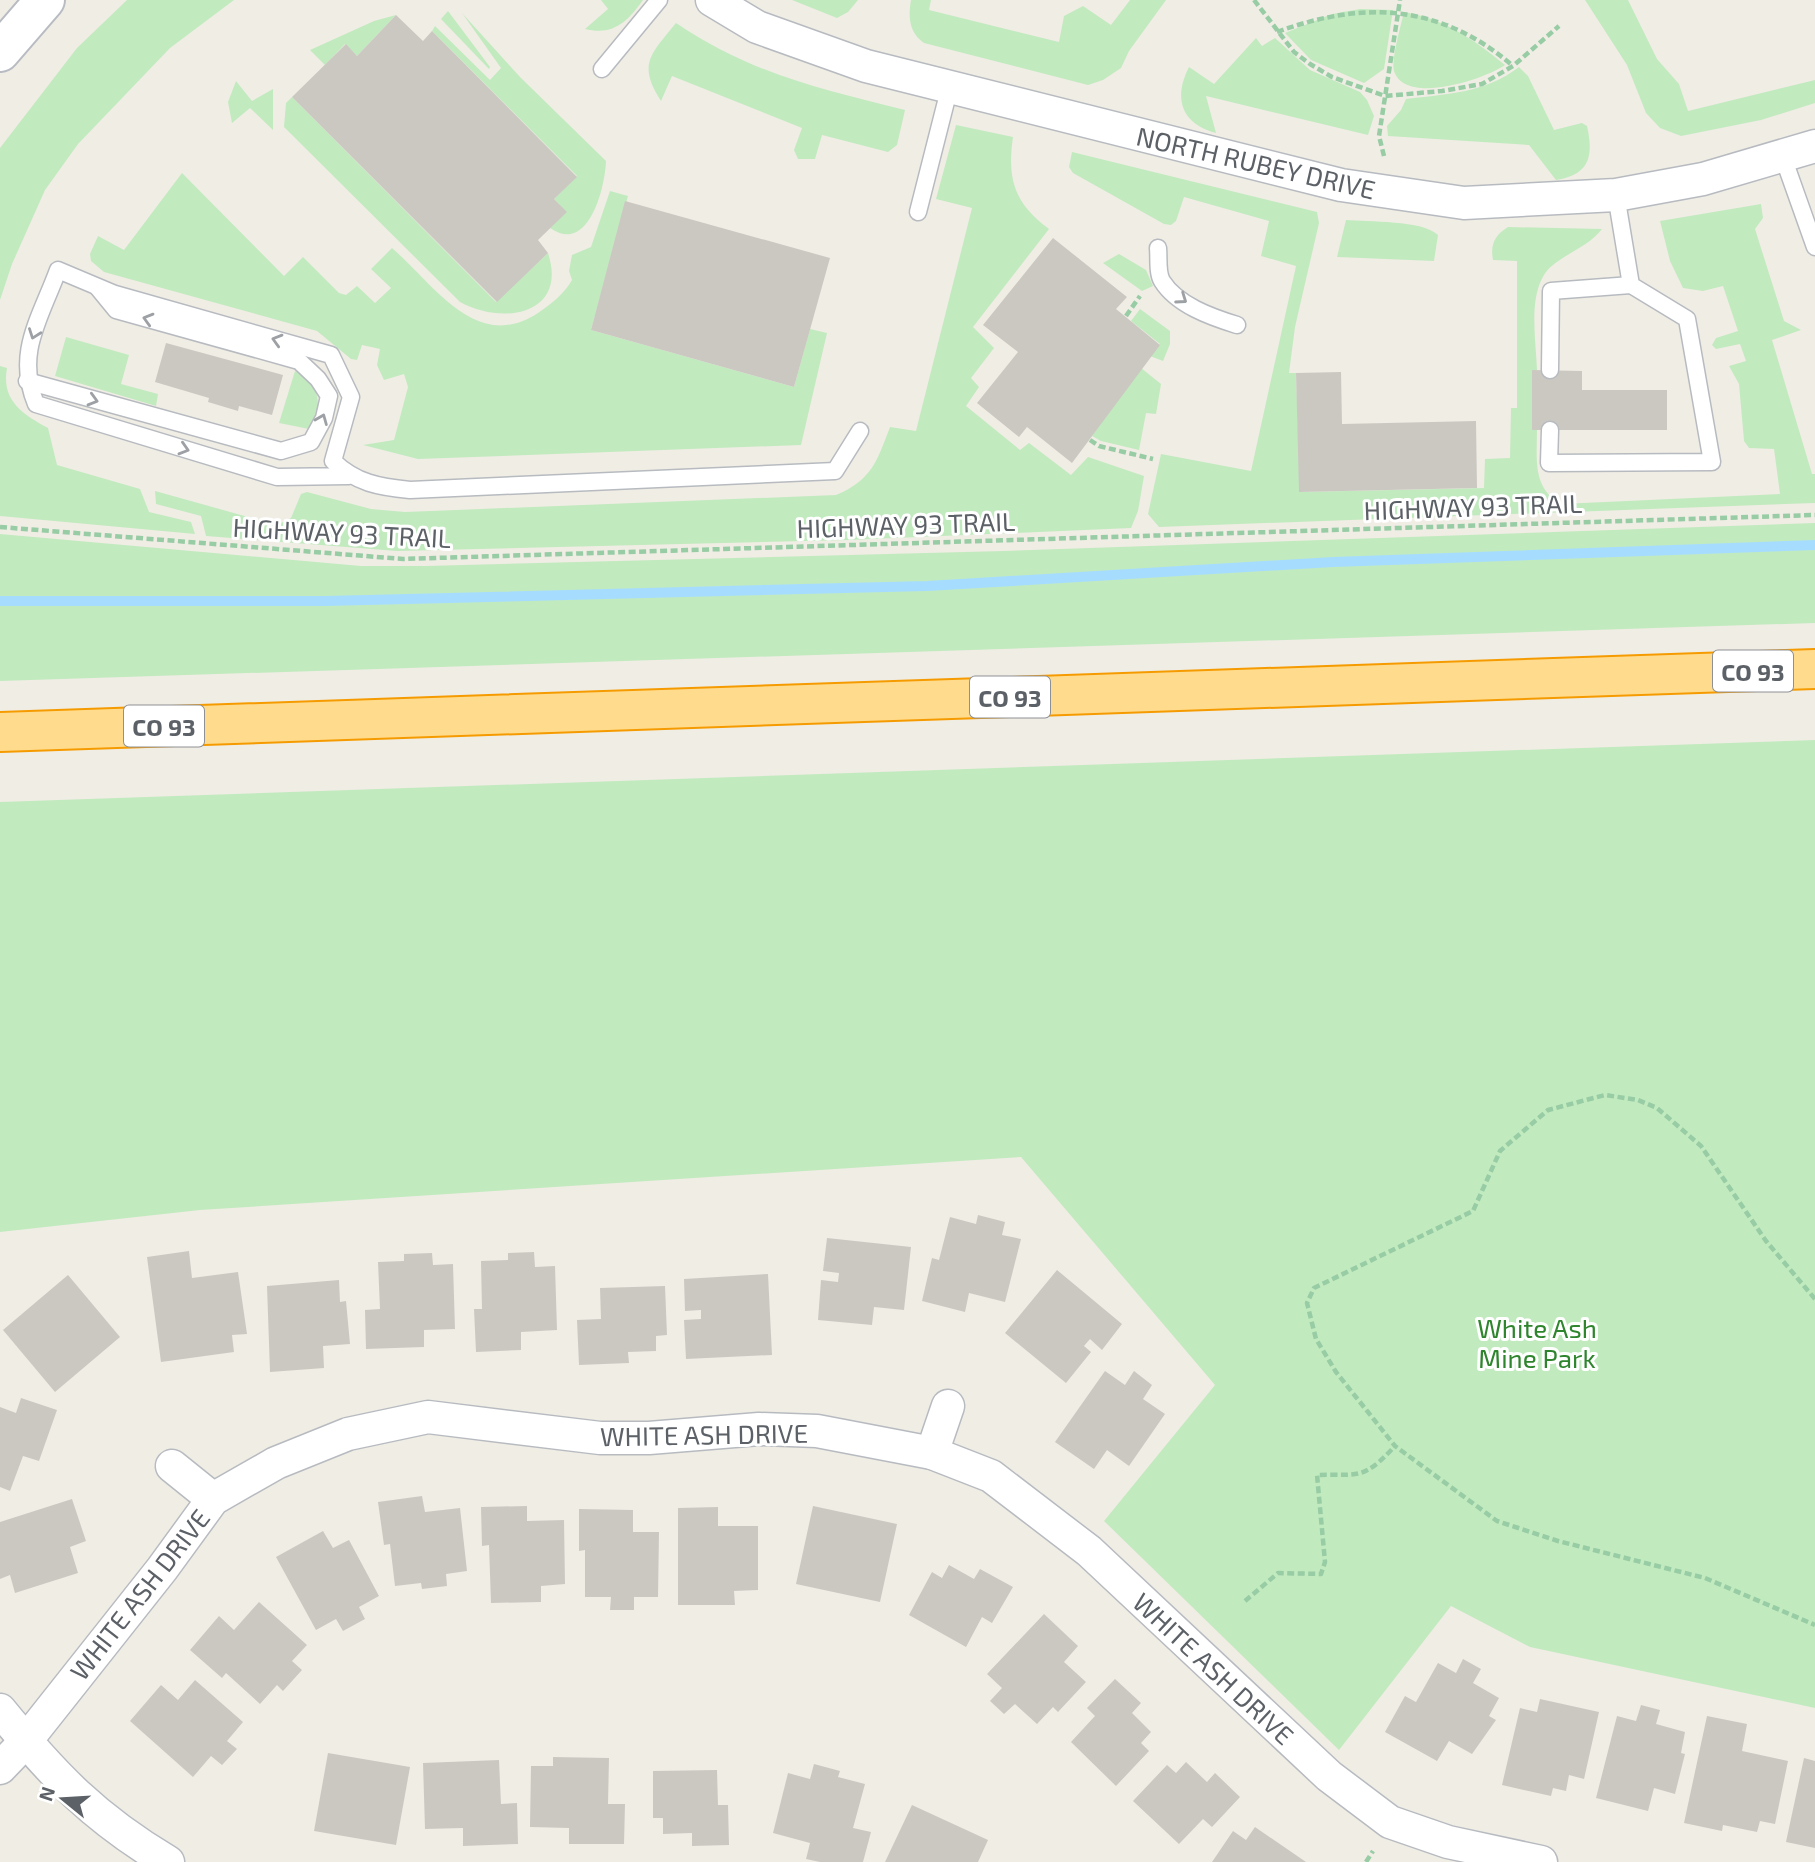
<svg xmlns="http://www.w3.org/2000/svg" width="1815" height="1862" viewBox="0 0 1815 1862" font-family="'Exo 2',sans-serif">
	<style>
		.green { fill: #c2eabf }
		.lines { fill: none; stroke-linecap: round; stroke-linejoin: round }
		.stream { stroke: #a6ddff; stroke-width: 10 }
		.building { fill: #cbc8c2 }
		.lane-casing { stroke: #b7bbc0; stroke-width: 19 }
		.street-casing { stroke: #b7bbc0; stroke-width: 35 }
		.secondary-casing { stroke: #b8bcc2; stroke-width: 42 }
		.highway-casing { stroke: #f59b00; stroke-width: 42 }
		.path { stroke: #97cca4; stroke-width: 4.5; stroke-dasharray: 7 3.5; stroke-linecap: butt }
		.lane { stroke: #fff; stroke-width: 16 }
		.street { stroke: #fff; stroke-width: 32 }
		.secondary { stroke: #fff; stroke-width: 38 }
		.highway { stroke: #ffdc8d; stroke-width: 38 }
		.oneway { stroke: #9da0a4 }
		.labels { text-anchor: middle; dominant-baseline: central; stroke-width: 6; stroke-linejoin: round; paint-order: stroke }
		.shield { fill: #fff; stroke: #8d9095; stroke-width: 2 }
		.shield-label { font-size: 24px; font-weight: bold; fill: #5c6167 }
		.street-label { font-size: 26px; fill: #5c6167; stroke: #fff }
		.park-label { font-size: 26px; fill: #2e852d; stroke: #fff }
	</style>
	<rect width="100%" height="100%" fill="#f0ede5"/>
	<g class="green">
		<polygon points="127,0 234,0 170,48 78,144 45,190 12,264 0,300 0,148 77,48"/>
		<path d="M601,0H643C628,21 614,36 585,29L608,9Z"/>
		<polygon points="792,0 858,0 848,12 837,18"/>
		<path d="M911,0H931L929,10L1059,42L1064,16L1083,6L1111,25L1130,0H1166L1129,51L1121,68L1103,80L1088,85L924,43C909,33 908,17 911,0Z"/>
		<polygon points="1585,0 1628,0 1657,59 1679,84 1688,111 1815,80 1815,103 1761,120 1681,136 1660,128 1646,113 1627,65"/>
		<polygon points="1360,9 1393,10 1384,69 1364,83 1311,60 1285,33 1332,14"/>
		<polygon points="448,11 490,67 489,69 441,19"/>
		<path d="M1404,12C1445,19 1473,39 1505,65C1485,79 1405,106 1394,71C1391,60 1401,25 1404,12Z"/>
		<path d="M462,13L520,77L606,161C605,189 588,255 550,228L566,212L554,199L577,176L432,31L435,26L490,80L501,68Z"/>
		<polygon points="396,15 357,56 345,44 325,65 310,50 374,21"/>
		<path d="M676,23C750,73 820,89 905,110L897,145L888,152L822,135L815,159H798L794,150L802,128L672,76L661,101C637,64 651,54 676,23Z"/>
		<path d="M1256,38L1262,46L1275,38L1310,70L1360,92L1367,100L1374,116L1368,135L1206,96L1216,133C1181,124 1173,98 1189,67L1214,84Z"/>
		<path d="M1519,67L1528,76L1554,130L1582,123L1587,126C1594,157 1589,175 1556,180L1529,145L1388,136L1387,126L1401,110L1406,99C1447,94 1485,93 1519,67Z"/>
		<polygon points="236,81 252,101 273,89 273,130 250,108 232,123 228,102"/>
		<path d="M292,97L496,302L548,253C568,314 504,326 460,302L284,127L286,103Z"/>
		<path d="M956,125L1013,137C1007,179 1014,203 1049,229L973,327L994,348L971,378L979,387L966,406L1020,450L1029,443L1071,475L1088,457L1144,476L1138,511L1131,528L848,540L397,551L206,536L201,516L156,504L155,491L277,525L291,518L301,494L307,492L371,509L405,512L836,495C872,480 877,461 890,427L916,431L972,208L936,199Z"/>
		<path d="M1072,152L1317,212L1319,223L1295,327L1289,373H1296L1300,492L1484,488L1485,459L1510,458L1511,408H1517V261L1493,260C1490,244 1495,235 1508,227L1602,229C1590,245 1569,252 1553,265C1526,286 1536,339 1537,370L1532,371V429L1537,430C1537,459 1532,488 1561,504L1780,494L1774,449L1749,448L1744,441L1739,384L1729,366L1746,361L1740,344L1716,349L1712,345L1716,338L1738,331L1723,286L1703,291L1683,288L1670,261L1660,221L1761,204L1763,218L1755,229L1784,321L1801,330L1772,340L1812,474H1815V503L1159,527L1148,514L1161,454L1251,471L1296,266L1261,256L1269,221L1184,197L1176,221L1171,225L1164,224L1073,173L1069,167Z"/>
		<path d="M182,173L284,276L303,257L339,293L346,295L357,286L375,303L391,288L371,269L392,248C433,283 476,354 538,313C550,305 565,293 572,280L569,271L572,255L591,247L610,191L628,196L591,330L794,387L810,329L827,333L801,445L418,459L363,445L394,440L408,387L404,374L384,380L377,365L380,349L362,345L357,360L351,359L317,331L104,272L91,261L90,254L98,236L124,250Z"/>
		<path d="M1346,220C1368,222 1423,220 1438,235L1434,261L1337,257Z"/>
		<polygon points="1119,254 1146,270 1153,286 1142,291 1103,263"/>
		<polygon points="1140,309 1170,331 1170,344 1163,361 1150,356 1160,344 1131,321"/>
		<polygon points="66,337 129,355 121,384 158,394 156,406 55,376"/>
		<path d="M0,366L7,368C1,401 23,414 48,428L57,465L140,489L149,512L191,522L195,534L0,516Z"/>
		<polygon points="1141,368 1161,384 1156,414 1146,413 1139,450 1101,441 1092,436"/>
		<path d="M295,371C319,380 325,409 309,429L279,423Z"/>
		<polygon points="1815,523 1815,623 0,681 0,534 361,566 425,566 1003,551"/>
		<polygon points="1815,740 1815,1708 1530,1647 1451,1606 1339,1750 1104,1521 1215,1385 1021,1157 200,1210 0,1232 0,802"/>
	</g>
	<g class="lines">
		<polyline class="stream" points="0,601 325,601 927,586 1333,562 1815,545"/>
	</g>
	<g class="building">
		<polygon points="396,15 423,41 432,31 577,177 554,199 567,212 538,240 548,253 497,302 292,97 346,44 357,56"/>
		<polygon points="625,201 830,258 794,387 591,330"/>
		<polygon points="1053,238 1127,297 1116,309 1160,345 1072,463 1027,427 1019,437 977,403 1018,352 983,325"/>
		<polygon points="166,343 283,375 272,415 239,406 238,411 208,402 209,398 155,382"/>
		<polygon points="1532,370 1582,371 1582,390 1667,390 1667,430 1532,430"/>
		<polygon points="1341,372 1342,424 1476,421 1477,488 1299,492 1296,373"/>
		<polygon points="978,1215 1005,1222 1002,1235 1021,1239 1005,1302 969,1293 965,1312 922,1301 932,1258 939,1260 950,1217 976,1224"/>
		<polygon points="827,1238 911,1247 904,1310 874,1307 872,1325 818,1320 821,1280 838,1282 839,1273 823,1271"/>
		<polygon points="189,1251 192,1278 238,1272 247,1334 232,1335 234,1352 161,1362 147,1257"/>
		<polygon points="534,1252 535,1267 555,1266 557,1330 521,1332 521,1350 476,1352 474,1309 482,1309 481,1261 508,1260 508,1253"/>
		<polygon points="432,1253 433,1265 453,1264 455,1329 424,1330 424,1347 366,1349 365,1310 380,1309 378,1262 404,1261 404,1254"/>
		<polygon points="1057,1270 1122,1324 1102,1350 1090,1339 1084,1346 1091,1352 1066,1383 1005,1333"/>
		<polygon points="768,1274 772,1355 686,1359 684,1320 701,1319 701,1310 685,1311 684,1279"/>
		<polygon points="68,1275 120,1337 55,1392 3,1330"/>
		<polygon points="339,1280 340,1302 346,1301 350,1344 323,1346 324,1368 270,1372 267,1286"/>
		<polygon points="665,1286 667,1335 656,1336 656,1351 628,1352 629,1363 579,1365 577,1320 601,1319 600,1288"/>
		<polygon points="1105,1371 1125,1385 1134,1371 1152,1385 1143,1399 1165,1414 1129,1466 1107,1450 1094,1469 1055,1442"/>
		<polygon points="21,1398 57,1410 39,1461 23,1456 10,1491 0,1487 0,1407 16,1413"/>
		<polygon points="422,1496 425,1512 460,1508 467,1571 446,1574 447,1586 422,1589 421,1583 395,1586 390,1544 384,1545 378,1502"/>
		<polygon points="72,1499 86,1541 70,1547 78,1573 15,1593 10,1575 0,1579 0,1522"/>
		<polygon points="527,1506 527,1521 564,1520 565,1584 541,1586 541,1602 491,1603 489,1545 482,1546 481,1507"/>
		<polygon points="813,1506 897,1524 880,1602 796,1584"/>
		<polygon points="718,1507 718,1526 758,1526 758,1590 734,1591 735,1605 678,1605 678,1508"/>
		<polygon points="579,1509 633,1510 633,1532 659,1532 658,1597 634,1597 634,1610 610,1610 611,1597 585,1597 585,1550 579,1551"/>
		<polygon points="323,1531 333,1548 349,1540 379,1596 359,1607 365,1619 343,1631 336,1619 316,1630 276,1557"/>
		<polygon points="949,1565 974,1579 980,1569 1013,1587 992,1623 982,1617 966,1647 909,1615 932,1572 942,1578"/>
		<polygon points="259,1602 307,1645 292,1661 302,1670 283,1691 277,1685 260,1704 226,1673 222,1678 190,1650 219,1616 234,1630"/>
		<polygon points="1044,1614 1078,1646 1064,1662 1086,1682 1058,1712 1053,1707 1037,1724 1015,1704 1004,1714 990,1701 1002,1688 987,1674"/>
		<polygon points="1463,1659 1481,1669 1473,1683 1499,1698 1489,1716 1496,1720 1472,1754 1449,1741 1437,1761 1385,1732 1405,1696 1416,1702 1438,1663 1456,1673"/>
		<polygon points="1115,1679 1141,1703 1132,1713 1151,1732 1141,1743 1149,1751 1116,1786 1071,1742 1095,1716 1087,1708"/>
		<polygon points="195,1680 243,1722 227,1741 237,1749 222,1765 211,1756 193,1777 130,1721 161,1685 178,1700"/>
		<polygon points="1540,1699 1599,1712 1584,1779 1569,1775 1566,1791 1553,1788 1551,1796 1502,1785 1520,1708 1537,1712"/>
		<polygon points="1641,1705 1660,1710 1656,1724 1685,1732 1681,1753 1685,1754 1675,1794 1654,1788 1648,1811 1596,1798 1617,1716 1636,1721"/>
		<polygon points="1707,1716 1747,1724 1742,1751 1788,1761 1775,1824 1760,1821 1757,1832 1723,1825 1722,1831 1684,1823"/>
		<polygon points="328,1753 410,1767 396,1845 314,1831"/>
		<polygon points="553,1757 609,1758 608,1804 625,1804 624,1844 569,1844 569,1828 530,1827 531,1766 553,1766"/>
		<polygon points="1804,1758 1815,1761 1815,1848 1786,1842"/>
		<polygon points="499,1760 501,1804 517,1803 518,1844 463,1846 463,1828 425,1829 423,1763"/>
		<polygon points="1186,1762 1207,1782 1215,1773 1240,1797 1212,1827 1203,1819 1179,1844 1133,1801 1167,1765 1176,1773"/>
		<polygon points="814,1764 840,1771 838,1777 865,1784 853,1828 871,1832 863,1862 820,1862 806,1859 810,1843 773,1833 788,1773 810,1779"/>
		<polygon points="717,1770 718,1805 728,1805 729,1845 692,1846 692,1833 663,1834 663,1818 653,1818 653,1771"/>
		<polygon points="912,1805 988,1840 978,1862 885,1862"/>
		<polygon points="1255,1827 1306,1862 1212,1862 1233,1831 1246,1840"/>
	</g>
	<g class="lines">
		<g class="lane-casing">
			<g id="lane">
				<polyline points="602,69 659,0"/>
				<polyline points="1783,157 1815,247"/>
				<polyline points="918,212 950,86"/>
				<path d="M1158,248C1159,257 1157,273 1162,281C1177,305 1211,317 1237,325"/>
				<polyline points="1550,370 1551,291 1631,285"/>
				<polyline points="27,381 281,451 311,442 324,418 329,396 318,379 299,361 116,310 98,288"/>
				<polyline points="1550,430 1549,463 1712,462 1687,319 1631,285 1616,195"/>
				<path d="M349,476L277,477L36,404C15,353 40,319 58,270L115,294L331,355L351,397L333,461C356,483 379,487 410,490L835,471L860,431"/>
			</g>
		</g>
		<g class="street-casing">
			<g id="street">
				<polyline points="712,0 757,27 866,66 1341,185 1464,203 1616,195 1703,179 1815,146"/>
				<polyline points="932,1453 948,1406"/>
				<polyline points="172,1466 213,1499"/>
				<path d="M0,1710C54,1776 94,1818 168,1862"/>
				<polyline points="0,1768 25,1742 162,1569 213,1499 276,1463 348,1434 428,1417 600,1438 649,1438 759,1429 817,1431 932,1453 991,1476 1089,1551 1329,1776 1390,1822 1448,1842 1541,1862"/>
			</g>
		</g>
		<g class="secondary-casing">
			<polyline id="secondary" points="0,52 45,0"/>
		</g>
		<g class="highway-casing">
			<polyline id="highway" points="0,732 1815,669"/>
		</g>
		<g class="path">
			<polyline points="1254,0 1294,52 1310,64 1332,77 1385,96 1442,91 1482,84 1513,66 1559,26"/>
			<path d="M1277,32C1364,0 1441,4 1513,66"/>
			<polyline points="1384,156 1379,136 1400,0"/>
			<polyline points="1126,316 1140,296"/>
			<polyline points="1090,440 1099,446 1153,459"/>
			<polyline points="0,527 403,559 1815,515"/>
			<polyline points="1815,1299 1766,1241 1701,1146 1657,1108 1638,1100 1605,1095 1548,1110 1500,1151 1473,1211 1314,1288 1307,1303 1316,1339 1336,1372 1395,1446 1497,1521 1558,1541 1705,1578 1815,1625"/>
			<path d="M1245,1601L1278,1573L1321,1574L1325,1562L1317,1475C1361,1474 1363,1480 1395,1446"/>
			<polyline points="1366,1862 1373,1851"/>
		</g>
		<use href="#lane" class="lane"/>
		<use href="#street" class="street"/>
		<use href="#secondary" class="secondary"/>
		<use href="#highway" class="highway"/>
	</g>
	<defs><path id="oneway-chevron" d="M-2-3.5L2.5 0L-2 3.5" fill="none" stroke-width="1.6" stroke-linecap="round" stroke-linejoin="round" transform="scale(1.75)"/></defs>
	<g class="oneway">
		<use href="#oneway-chevron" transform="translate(1182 299) rotate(35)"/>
		<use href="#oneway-chevron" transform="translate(148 319) rotate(-164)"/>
		<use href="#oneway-chevron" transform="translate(34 334) rotate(110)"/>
		<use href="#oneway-chevron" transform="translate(277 340) rotate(-164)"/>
		<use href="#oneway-chevron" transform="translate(93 400) rotate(16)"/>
		<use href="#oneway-chevron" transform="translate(322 419) rotate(-68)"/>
		<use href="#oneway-chevron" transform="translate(184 449) rotate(17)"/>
	</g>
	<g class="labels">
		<g class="shield">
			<rect x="1713" y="650.5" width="80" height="41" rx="5"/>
			<rect x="970" y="676.5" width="80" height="41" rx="5"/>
			<rect x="124" y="705.5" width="80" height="41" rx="5"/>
		</g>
		<g class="shield-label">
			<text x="1753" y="671">CO 93</text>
			<text x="1010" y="697">CO 93</text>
			<text x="164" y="726">CO 93</text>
		</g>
		<g class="street-label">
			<text transform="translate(1256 162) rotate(13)">NORTH RUBEY DRIVE</text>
			<text transform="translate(1473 506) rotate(-2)">HIGHWAY 93 TRAIL</text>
			<text transform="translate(906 524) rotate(-2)">HIGHWAY 93 TRAIL</text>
			<text transform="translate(342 532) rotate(3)">HIGHWAY 93 TRAIL</text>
			<text transform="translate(704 1434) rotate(-1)">WHITE ASH DRIVE</text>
			<text transform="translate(139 1594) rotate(-52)">WHITE ASH DRIVE</text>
			<text transform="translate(1214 1668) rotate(43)">WHITE ASH DRIVE</text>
		</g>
		<g class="park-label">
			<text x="1537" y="1327">White Ash<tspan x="1537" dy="30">Mine Park</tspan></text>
		</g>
	</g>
	<g transform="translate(63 1799) rotate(288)" stroke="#ffffff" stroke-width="5" paint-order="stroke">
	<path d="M0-5L12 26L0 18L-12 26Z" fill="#5c6167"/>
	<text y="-10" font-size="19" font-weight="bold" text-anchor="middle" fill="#5c6167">N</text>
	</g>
</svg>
